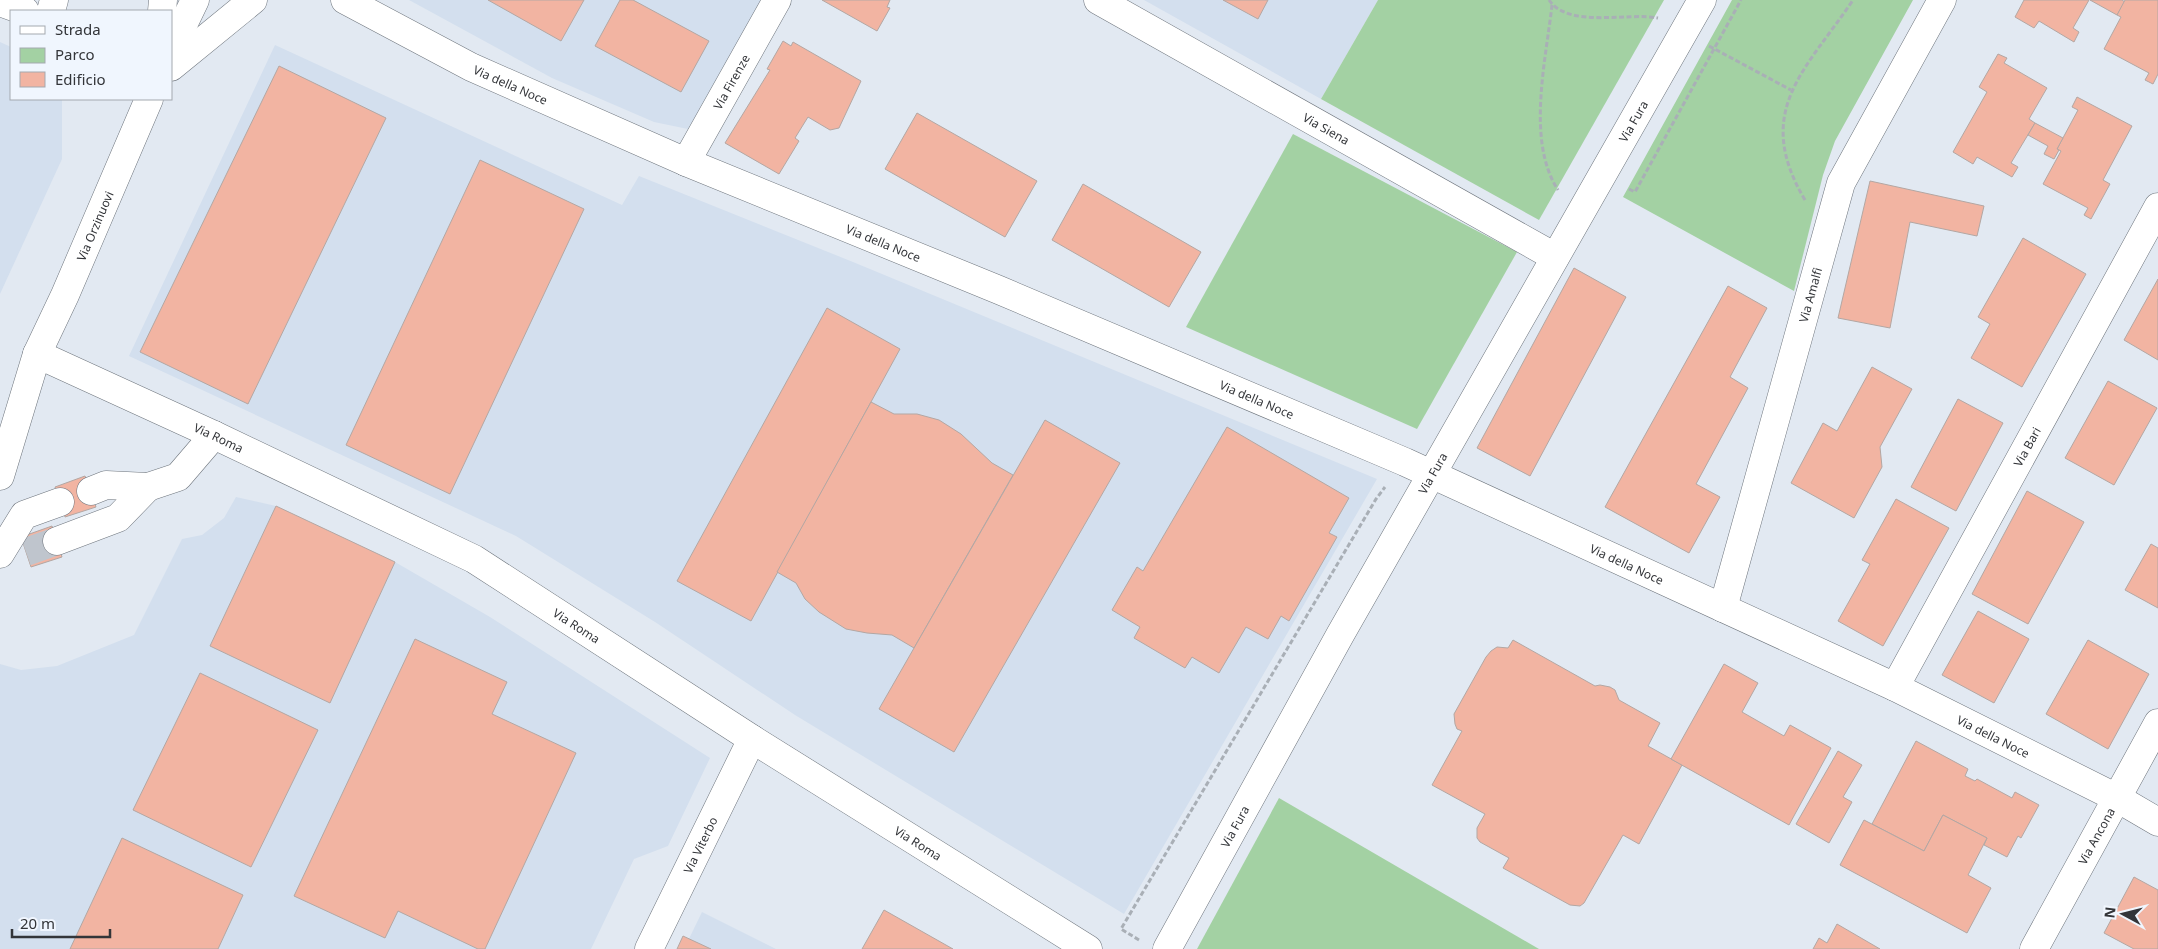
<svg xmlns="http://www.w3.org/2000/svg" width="2158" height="949" viewBox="0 0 2158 949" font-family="'Noto Sans',sans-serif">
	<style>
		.built { fill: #d3dfee }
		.green { fill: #a3d1a3 }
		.building { fill: #f2b4a2; stroke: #b3a7a3 }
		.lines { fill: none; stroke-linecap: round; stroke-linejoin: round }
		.minor-tunnel { stroke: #bfc5cd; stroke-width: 28; stroke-dasharray: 28 14; stroke-linecap: butt }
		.minor-casing { stroke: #6e757d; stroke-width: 29 }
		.major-casing { stroke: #6e757d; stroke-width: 29 }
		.path { stroke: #a9afb6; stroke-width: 3; stroke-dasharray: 5 2.5; stroke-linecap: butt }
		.minor { stroke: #fff; stroke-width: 28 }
		.major { stroke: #fff; stroke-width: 28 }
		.labels { text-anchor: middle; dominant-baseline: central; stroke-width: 5; stroke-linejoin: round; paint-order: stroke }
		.street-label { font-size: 12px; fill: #333539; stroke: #f0f6fe }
	</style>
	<rect width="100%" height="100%" fill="#e2e9f2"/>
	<g class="built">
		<polygon points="409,0 761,0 688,129 654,122 552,78"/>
		<polygon points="1144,0 1378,0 1321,99"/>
		<polygon points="0,42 11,47 11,99 62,99 62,159 0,294"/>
		<polygon points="275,45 622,205 639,176 853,262 1377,479 1124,914 795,715 655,622 516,536 129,356"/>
		<polygon points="236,497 276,506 395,562 490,617 710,758 668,846 634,859 591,949 0,949 0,664 21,670 57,666 134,635 182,539 202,535 224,518"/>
		<polygon points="702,912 776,949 684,949"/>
	</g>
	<g class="green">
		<polygon points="1378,0 1664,0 1539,220 1321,99"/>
		<polygon points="1732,0 1913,0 1835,141 1823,175 1794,291 1623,197"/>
		<polygon points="1293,134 1517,252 1417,429 1186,327"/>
		<polygon points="1279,798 1539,949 1197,949"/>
	</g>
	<g class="building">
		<polygon points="488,0 584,0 561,41"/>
		<polygon points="620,0 633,0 709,41 681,92 595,46"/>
		<polygon points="822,0 890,0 887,7 890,8 877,31"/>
		<polygon points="1223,0 1268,0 1258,19"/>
		<polygon points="2024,0 2089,0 2073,28 2079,32 2074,42 2039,21 2034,28 2015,17"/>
		<polygon points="2090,0 2122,0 2125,2 2117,15"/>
		<polygon points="2125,0 2158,0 2158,74 2153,84 2145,80 2149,73 2104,49 2121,17 2117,15"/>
		<polygon points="783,41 791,46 793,42 861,81 839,128 830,130 808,117 795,138 799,141 779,174 725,143 770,70 767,69"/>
		<polygon points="1998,54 2007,58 2004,63 2047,88 2029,119 2035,123 2011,163 2018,167 2012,177 1977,157 1973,164 1953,152 1987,92 1979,87"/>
		<polygon points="279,66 386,118 248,404 140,352"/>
		<polygon points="2077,97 2132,126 2103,180 2110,184 2091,219 2084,215 2088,208 2043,184 2061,151 2057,149 2078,110 2072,107"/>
		<polygon points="917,113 1037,181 1005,237 885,169"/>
		<polygon points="2035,123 2063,138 2057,149 2059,150 2054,159 2044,154 2048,146 2028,135"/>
		<polygon points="480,160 584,209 450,494 346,445"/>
		<polygon points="1870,181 1984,206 1977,236 1910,222 1890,328 1838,318"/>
		<polygon points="1083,184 1201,252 1169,307 1052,240"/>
		<polygon points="2023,238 2086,274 2022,387 1971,358 1990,324 1978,317"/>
		<polygon points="1574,268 1626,297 1530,476 1477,448"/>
		<polygon points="2158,279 2158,360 2124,340"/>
		<polygon points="1728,286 1767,308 1730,377 1748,388 1696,484 1720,497 1689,553 1605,507"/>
		<polygon points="827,308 900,349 751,621 677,581"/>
		<polygon points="1872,367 1912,389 1880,447 1882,467 1854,518 1791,483 1823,423 1837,431"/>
		<polygon points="2108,381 2157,408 2114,485 2065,458"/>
		<polygon points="1958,399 2003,423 1956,511 1911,487"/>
		<polygon points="871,402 894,414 917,414 939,420 961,434 992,463 1013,475 914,648 892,635 867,633 846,629 819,612 805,599 796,583 777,572"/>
		<polygon points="1045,420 1120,463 954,752 879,709"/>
		<polygon points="1227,427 1349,498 1329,533 1337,537 1289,621 1281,616 1268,639 1246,627 1219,673 1192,657 1185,668 1134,638 1140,627 1112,610 1137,567 1143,571"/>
		<polygon points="85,476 96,507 65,517 55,487"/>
		<polygon points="2027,491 2084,522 2028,624 1972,594"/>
		<polygon points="1896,499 1949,528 1883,646 1838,621 1870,564 1862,560"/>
		<polygon points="276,506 395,562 330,703 210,646"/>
		<polygon points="52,526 62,557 31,567 21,537"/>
		<polygon points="2151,544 2158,548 2158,608 2125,590"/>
		<polygon points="1978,611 2029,639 1994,703 1942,675"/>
		<polygon points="415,639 507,682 492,714 576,753 485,949 478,949 398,911 385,938 294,896"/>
		<polygon points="1513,640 1595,686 1600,685 1610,687 1615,690 1619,700 1660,723 1648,746 1682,765 1639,844 1623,835 1584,903 1580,906 1570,905 1503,868 1509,858 1480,842 1477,838 1477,828 1485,814 1432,785 1462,731 1457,729 1455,724 1454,714 1486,657 1491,651 1497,647 1508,648"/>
		<polygon points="2088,640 2149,674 2108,749 2046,714"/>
		<polygon points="1724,664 1758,683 1742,712 1784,736 1790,725 1831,748 1789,825 1671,759"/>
		<polygon points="200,673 318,730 251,867 133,810"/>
		<polygon points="1916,741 1968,769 1965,776 1975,781 1977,779 2012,798 2015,792 2039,805 2021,838 2018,836 2007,857 1984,845 1987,838 1943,815 1924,851 1872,824"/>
		<polygon points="1838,751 1862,765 1843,797 1852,802 1829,843 1796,824"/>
		<polygon points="1943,815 1987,838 1968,875 1991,888 1967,933 1840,865 1864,820 1924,851"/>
		<polygon points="122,838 243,895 218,949 70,949"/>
		<polygon points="2134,877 2158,890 2158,949 2134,949 2104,933"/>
		<polygon points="884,910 953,949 862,949"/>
		<polygon points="1837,924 1880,949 1813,949 1819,938 1827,943"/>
		<polygon points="683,936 711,949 677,949"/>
	</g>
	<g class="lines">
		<polyline class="minor-tunnel" points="26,552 57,541"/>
		<g class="minor-casing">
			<g id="minor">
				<path id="s1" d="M345,0L471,67L686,162L999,290L1405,462L1895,687L2117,798L2158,822"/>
				<path id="s2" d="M1098,0L1555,257"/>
				<polyline points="0,2 25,11"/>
				<polyline points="51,11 54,0"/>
				<polyline points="162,11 163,0"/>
				<polyline points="171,67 253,0"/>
				<path id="s3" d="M686,162L777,0"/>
				<path id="s4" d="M37,354L214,435L474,559L752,739L1088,949"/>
				<polyline points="91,491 106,485 148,487 178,477 214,435"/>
				<polyline points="57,541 118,518 148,487"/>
				<polyline points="0,554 24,515 60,502"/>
				<path id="s5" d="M1723,608L1841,183L1942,0"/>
				<path id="s6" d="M1895,687L2158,207"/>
				<path id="s7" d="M649,949L752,739"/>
				<path id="s8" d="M1167,949L1340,635L1702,0"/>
				<path id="s9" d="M2034,949L2158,723"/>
			</g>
		</g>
		<g class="major-casing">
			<g id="major">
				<polyline points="171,50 195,0"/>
				<path id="s10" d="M0,476L37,354L65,295L149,99"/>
			</g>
		</g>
		<g class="path">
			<path d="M1549,0C1569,29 1628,12 1658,18"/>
			<path d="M1552,5C1546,60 1526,141 1558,190"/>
			<polyline points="1709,46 1791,90"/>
			<polyline points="1629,189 1635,192 1741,0"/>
			<path d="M1805,200C1752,111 1806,70 1853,0"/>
			<polyline points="1139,940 1121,929 1376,499 1385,487"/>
		</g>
		<use href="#minor" class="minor"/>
		<use href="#major" class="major"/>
	</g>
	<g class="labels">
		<g class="street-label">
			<text stroke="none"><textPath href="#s3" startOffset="92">Via Firenze</textPath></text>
			<text stroke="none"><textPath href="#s1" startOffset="186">Via della Noce</textPath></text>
			<text stroke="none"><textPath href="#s8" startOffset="950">Via Fura</textPath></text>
			<text stroke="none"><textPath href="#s2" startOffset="262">Via Siena</textPath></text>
			<text stroke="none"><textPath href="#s10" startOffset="268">Via Orzinuovi</textPath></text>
			<text stroke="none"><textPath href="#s1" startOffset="591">Via della Noce</textPath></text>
			<text stroke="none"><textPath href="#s5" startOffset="325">Via Amalfi</textPath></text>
			<text stroke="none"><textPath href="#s1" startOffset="996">Via della Noce</textPath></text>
			<text stroke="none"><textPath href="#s4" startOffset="200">Via Roma</textPath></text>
			<text stroke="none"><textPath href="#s6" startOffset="274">Via Bari</textPath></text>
			<text stroke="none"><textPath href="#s8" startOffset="545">Via Fura</textPath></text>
			<text stroke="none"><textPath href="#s1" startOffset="1401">Via della Noce</textPath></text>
			<text stroke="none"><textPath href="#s4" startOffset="605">Via Roma</textPath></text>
			<text stroke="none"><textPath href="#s1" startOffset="1806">Via della Noce</textPath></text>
			<text stroke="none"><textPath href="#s8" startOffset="140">Via Fura</textPath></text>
			<text stroke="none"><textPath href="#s9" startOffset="129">Via Ancona</textPath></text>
			<text stroke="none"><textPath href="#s4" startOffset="1010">Via Roma</textPath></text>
			<text stroke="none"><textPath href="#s7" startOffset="116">Via Viterbo</textPath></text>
		</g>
	</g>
	<rect x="10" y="10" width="162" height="90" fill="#f0f6fe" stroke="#a4a9af"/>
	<rect x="20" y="26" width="25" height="8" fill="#ffffff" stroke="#a4a9af"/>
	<text x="55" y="35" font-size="15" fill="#333539">Strada</text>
	<rect x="20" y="48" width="25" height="15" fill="#a3d1a3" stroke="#a4a9af"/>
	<text x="55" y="60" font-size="15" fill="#333539">Parco</text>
	<rect x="20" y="72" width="25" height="15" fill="#f2b4a2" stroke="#a4a9af"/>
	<text x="55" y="85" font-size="15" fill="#333539">Edificio</text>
	<g transform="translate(2123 914) rotate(277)" stroke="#f0f6fe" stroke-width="4" paint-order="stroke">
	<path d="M0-4L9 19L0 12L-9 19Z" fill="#333539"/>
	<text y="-8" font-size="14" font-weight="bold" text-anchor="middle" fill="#333539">N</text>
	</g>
	<path d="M12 929v8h98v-8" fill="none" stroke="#333539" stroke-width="2.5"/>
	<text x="20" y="929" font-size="15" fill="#333539" stroke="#f0f6fe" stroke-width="4" paint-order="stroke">20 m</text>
</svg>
